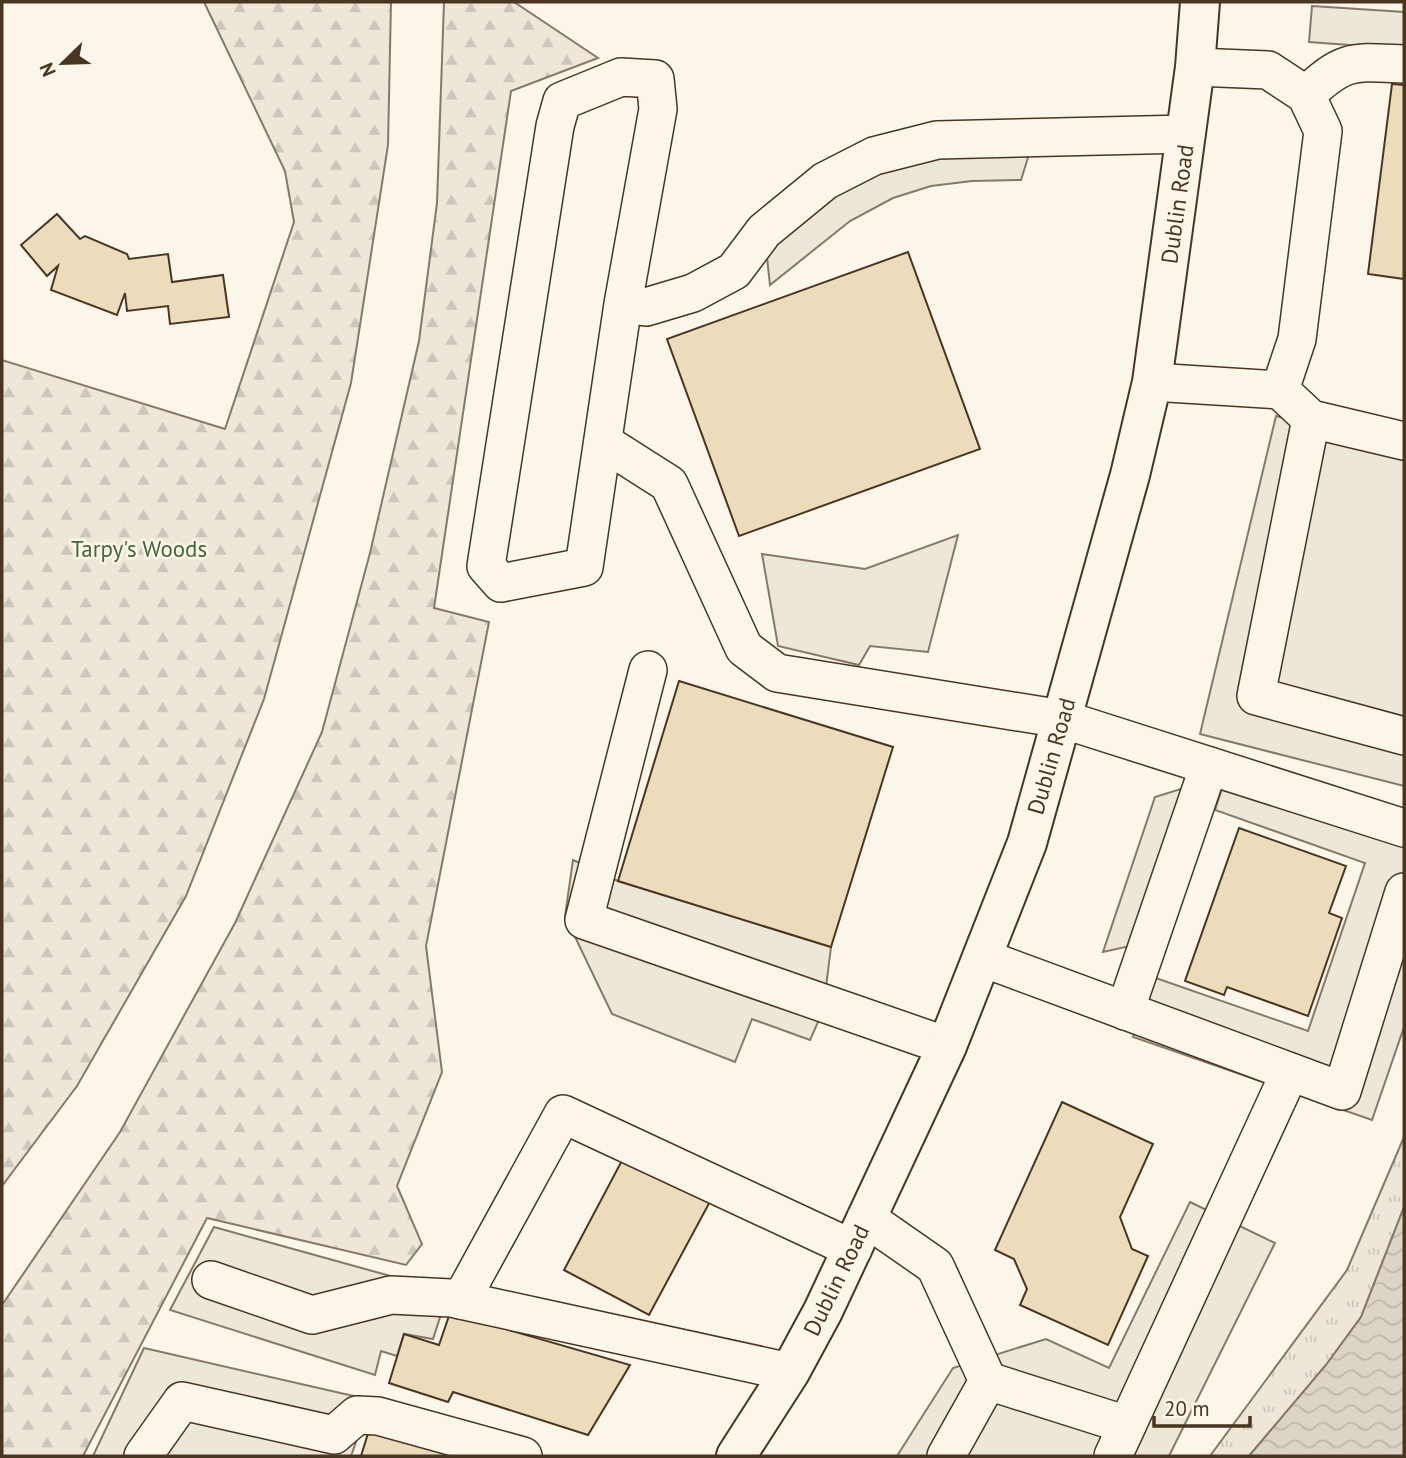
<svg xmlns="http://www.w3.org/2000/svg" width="1406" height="1458" viewBox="0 0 1406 1458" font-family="'PT Sans',sans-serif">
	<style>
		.grass { fill: url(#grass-tufts); stroke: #887966; stroke-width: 2 }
		.forest { fill: url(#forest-firs); stroke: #887966; stroke-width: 2 }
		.parking { fill: #ede7d9; stroke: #887966; stroke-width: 2 }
		.water { fill: url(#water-waves); stroke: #887966; stroke-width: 2 }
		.building { fill: #ecdcbc; stroke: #4a3520; stroke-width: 2 }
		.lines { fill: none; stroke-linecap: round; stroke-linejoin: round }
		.minor-casing { stroke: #4a3520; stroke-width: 40 }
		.major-casing { stroke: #4a3520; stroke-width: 42 }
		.minor { stroke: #fbf6e9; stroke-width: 37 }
		.major { stroke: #fbf6e9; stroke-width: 38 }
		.labels { text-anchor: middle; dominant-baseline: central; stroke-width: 5; stroke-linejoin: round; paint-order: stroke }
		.street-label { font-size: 23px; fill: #4a3520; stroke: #fbf6e9 }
		.park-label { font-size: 23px; fill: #436837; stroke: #fbf6e9 }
	</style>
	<defs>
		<pattern id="grass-tufts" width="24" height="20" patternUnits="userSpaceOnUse" patternTransform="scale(1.75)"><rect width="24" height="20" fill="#ede6d9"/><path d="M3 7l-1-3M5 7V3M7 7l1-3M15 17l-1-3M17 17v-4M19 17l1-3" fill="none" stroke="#cdc6ba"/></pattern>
		<pattern id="forest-firs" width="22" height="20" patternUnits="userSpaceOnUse" patternTransform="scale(1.75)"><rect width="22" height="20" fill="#ede6d9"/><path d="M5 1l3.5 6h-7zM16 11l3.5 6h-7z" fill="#cdc6ba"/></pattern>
		<pattern id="water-waves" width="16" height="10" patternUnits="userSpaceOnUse" patternTransform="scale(1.75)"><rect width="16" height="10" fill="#dcd4c6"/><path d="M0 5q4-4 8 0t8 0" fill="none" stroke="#beb7aa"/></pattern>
	</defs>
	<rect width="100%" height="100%" fill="#fbf6e9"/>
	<polygon class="grass" points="1404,1137 1404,1207 1361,1317 1326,1365 1249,1456 1210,1456 1347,1270"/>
	<g class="forest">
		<polygon points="204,2 391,2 388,145 351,383 264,699 186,896 77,1086 2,1186 2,360 225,429 294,222 285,171"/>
		<polygon points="444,2 514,2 598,58 511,91 434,608 489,622 426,946 442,1072 397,1186 422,1244 406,1265 207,1218 83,1456 2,1456 2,1305 120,1132 235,923 322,732 370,553 419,341 437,203"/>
	</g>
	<g class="parking">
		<polygon points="1312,6 1404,12 1404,49 1309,42"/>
		<polygon points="1030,151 1021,180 972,181 931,186 893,198 850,221 770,285 766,248 866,172 928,154"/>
		<polygon points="1276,416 1404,450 1404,786 1200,734"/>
		<polygon points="958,535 928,652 870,646 859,665 778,646 762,554 865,569"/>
		<polygon points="1232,758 1404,818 1404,1027 1372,1120 1133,1037 1153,977 1308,1031 1365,863 1215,810"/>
		<polygon points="1184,788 1135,945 1103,952 1155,797"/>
		<polygon points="573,860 618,881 831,947 823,1011 810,1040 752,1019 735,1062 612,1014 565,916"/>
		<polygon points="1190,1202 1275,1243 1169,1456 897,1456 953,1368 1046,1339 1109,1368"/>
		<polygon points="214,1227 394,1277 443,1308 433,1339 404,1334 397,1356 381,1351 375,1375 170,1310"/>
		<polygon points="144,1348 371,1400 351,1456 93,1456"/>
	</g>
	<polygon class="water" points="1404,1207 1404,1456 1249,1456 1326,1365 1361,1317"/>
	<g class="building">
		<polygon points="1392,84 1404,85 1404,279 1368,274"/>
		<polygon points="57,214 80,239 85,236 127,254 129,259 168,254 172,282 223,275 229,317 170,324 168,306 127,311 125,293 117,315 51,290 58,266 47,276 21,245"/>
		<polygon points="908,252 980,449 739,536 667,339"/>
		<polygon points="679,681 893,747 831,947 618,881"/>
		<polygon points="1239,828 1346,866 1329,913 1342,918 1308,1016 1227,987 1224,995 1185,981"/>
		<polygon points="1062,1102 1153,1144 1120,1217 1132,1249 1148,1256 1108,1345 1020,1305 1027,1289 1014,1259 995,1250"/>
		<polygon points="627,1151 713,1196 649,1315 564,1270"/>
		<polygon points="450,1313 630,1365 588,1435 453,1392 448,1402 389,1383 404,1334 439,1345"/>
		<polygon points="370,1427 456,1456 361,1456"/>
	</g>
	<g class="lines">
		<g class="minor-casing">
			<g id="minor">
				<polyline points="1195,67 1268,70 1306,95 1323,131 1297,339 1280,390"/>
				<path d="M1306,95C1345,58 1353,62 1404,64"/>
				<polyline points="623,304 584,567 501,583 486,566 555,126 562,101 621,77 655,79 658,109 623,304 646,307 693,293 734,271 764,231 825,181 874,156 937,140 1186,134"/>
				<polyline points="1152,382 1280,390 1311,419 1404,441"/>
				<polyline points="1311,419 1256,696 1404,736"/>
				<polyline points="603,442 669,484 744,648 777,673 1062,719 1404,828"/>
				<polyline points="648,670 584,920 947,1046"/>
				<polyline points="983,958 1342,1091 1404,892"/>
				<polyline points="1125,1011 1209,766"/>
				<polyline points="866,1218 935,1266 988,1381 946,1456"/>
				<polyline points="211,1280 312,1315 391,1295 451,1298 790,1372"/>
				<polyline points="461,1300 563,1114 853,1249"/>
				<polyline points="988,1381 1127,1425"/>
				<polyline points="143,1456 182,1401 334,1435 357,1415 378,1416 523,1456"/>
				<polyline points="1113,1456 1290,1072"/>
			</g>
		</g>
		<g class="major-casing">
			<polyline id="major" points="736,1456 790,1372 823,1311 947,1046 1027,843 1130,475 1152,382 1195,67 1200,2"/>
		</g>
		<use href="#minor" class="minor"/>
		<use href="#major" class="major"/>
	</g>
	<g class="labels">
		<g class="street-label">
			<text transform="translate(1177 204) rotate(-82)">Dublin Road</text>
			<text transform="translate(1051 756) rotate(-74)">Dublin Road</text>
			<text transform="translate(836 1280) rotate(-64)">Dublin Road</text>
		</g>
		<g class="park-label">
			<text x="139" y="548">Tarpy's Woods</text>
		</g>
	</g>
	<rect width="1406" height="1458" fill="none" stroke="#4a3520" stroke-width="7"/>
	<g transform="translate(63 63) rotate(247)" stroke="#fbf6e9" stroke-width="5" paint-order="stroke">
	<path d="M0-5L12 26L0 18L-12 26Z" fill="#4a3520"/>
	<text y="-10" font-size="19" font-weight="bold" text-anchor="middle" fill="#4a3520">N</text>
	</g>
	<path d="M1154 1416v10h96v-10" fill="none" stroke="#4a3520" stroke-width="3.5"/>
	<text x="1164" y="1416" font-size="21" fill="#4a3520" stroke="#fbf6e9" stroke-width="5" paint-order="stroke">20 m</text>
</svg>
